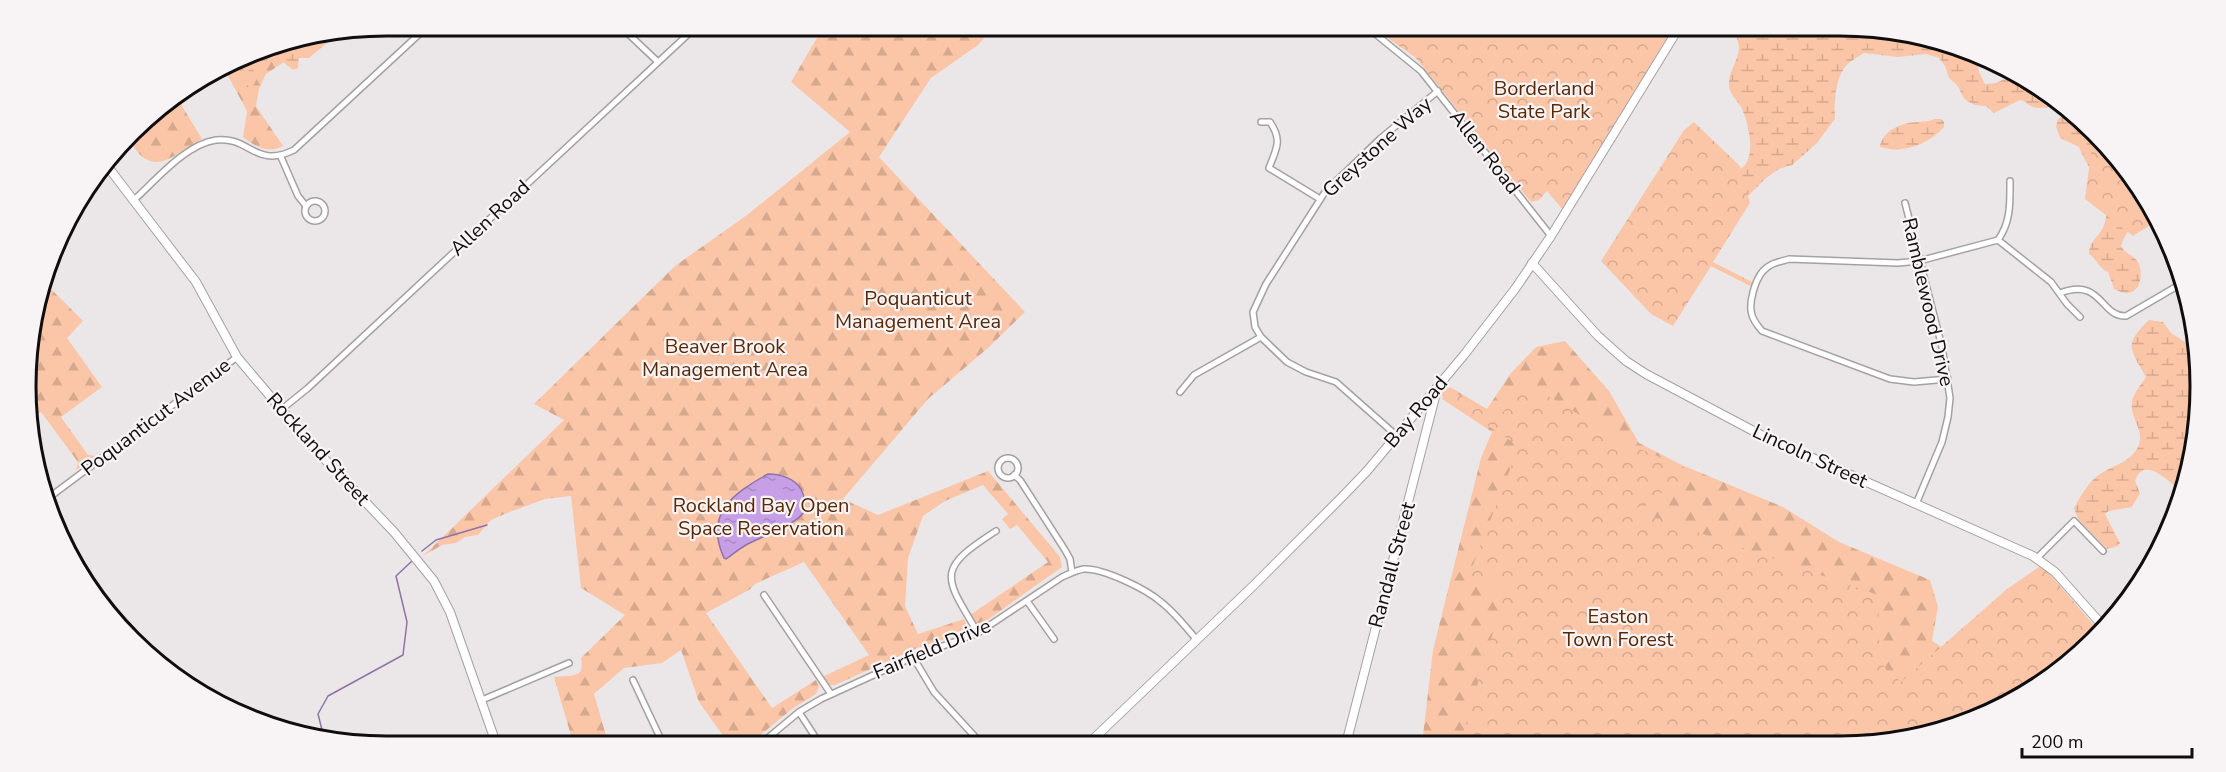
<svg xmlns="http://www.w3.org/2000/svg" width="2226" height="772" viewBox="0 0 2226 772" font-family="'Nunito Sans',sans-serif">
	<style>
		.forest { fill: url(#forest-firs) }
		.wetland { fill: url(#wetland-marsh) }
		.park { fill: url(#park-crowns) }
		.water { fill: url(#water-ripples); stroke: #8f73a6; stroke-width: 1.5 }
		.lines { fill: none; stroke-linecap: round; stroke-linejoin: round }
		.stream { stroke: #8f73a6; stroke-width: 1.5 }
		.street-casing { stroke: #a5a1a2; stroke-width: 8 }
		.secondary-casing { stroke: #a5a1a2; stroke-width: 10 }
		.street { stroke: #fff; stroke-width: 5 }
		.secondary { stroke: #fff; stroke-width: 8 }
		.labels { text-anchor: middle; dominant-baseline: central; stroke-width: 4.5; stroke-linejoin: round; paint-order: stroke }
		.park-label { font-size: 20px; fill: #582804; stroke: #f8f4f5 }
		.street-label { font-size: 20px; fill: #0f0d0e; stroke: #f8f4f5 }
		.rim { fill: none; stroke: #0f0d0e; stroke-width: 3 }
	</style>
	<defs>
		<pattern id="forest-firs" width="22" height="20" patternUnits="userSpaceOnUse" patternTransform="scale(1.5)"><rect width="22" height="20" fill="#fbc6a8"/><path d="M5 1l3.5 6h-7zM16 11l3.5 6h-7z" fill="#d6a98f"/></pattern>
		<pattern id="wetland-marsh" width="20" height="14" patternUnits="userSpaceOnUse" patternTransform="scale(1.5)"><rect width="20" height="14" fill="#fbc6a8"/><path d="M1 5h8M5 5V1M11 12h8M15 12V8" fill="none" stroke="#d6a98f"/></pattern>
		<pattern id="park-crowns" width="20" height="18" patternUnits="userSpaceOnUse" patternTransform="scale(1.5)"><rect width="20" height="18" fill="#fbc6a8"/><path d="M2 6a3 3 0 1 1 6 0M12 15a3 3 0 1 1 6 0" fill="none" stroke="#d6a98f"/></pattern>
		<pattern id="water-ripples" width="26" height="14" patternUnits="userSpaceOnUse" patternTransform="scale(1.5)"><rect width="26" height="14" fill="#c69fe7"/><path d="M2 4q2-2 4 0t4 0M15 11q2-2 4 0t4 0" fill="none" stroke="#a988c5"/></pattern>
	</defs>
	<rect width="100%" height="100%" fill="#ebe7e8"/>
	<g class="forest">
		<path d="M824,26H995L978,45L931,78L879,157L1025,312L988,348L928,399L843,499L878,515L988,471L1060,557L1062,567L983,623C976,625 974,621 970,615L1048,562L1017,525L1010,529L1002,519L1008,514L983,485L945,501L923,516L908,558L905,606L918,634L964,619L967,627L964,633L917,648L835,685H829L822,677L869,655L804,562L755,584L749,590L706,613L772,708L816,680L819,687L816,694L792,709L747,746H727L729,744L699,702L681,650L662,663L624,668L594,694L609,746H574L554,677C567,674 586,681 581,658L625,615L581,588L571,496L545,499L507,513L491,520L478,535L465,537L456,543L442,545L423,556L564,420L534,404L675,266L747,215L850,132L791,82Z"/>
		<path d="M335,36L309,58H290L266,74L259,89L256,106L283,146C268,154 256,147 243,137L247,111L228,76L220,70L248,53Z"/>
		<path d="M182,94V106L202,139C172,155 153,181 129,140L148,115Z"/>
		<polygon points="50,288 83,321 67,338 102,387 61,417 88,455 96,456 76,470 78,462 41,412 34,416 29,339 42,295"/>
		<polygon points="1565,341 1609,391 1639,443 1682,465 1783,507 1839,542 1930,580 1938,607 1932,641 1953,654 2078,657 1999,709 1887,743 1422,744 1433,650 1481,458 1492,432 1442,399 1450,387 1487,409 1511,373 1536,347"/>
	</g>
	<g class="wetland">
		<path d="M1741,26H1824L1835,31L1847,26L1933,38L1942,42L1940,46L1941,52L1952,54L1961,52L1977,59L1979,72L1985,84L1996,83L2011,76L2059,100L2152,205C2140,218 2126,229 2121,246C2125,254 2134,255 2138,262C2143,271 2142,292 2128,293C2124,294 2119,291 2114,289L2108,272C2099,269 2097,259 2089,254C2089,241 2100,236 2104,225C2114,198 2088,171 2079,147L2060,138L2056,126L2058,119L2063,116L2064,110L2060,105C2052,106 2042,110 2033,107C2028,105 2025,101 2020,100L1994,113L1986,106L1975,105L1967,101L1963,97L1958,86L1949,78L1945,66L1939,58L1926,54L1898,57L1864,53C1858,57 1850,61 1845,67C1835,80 1834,103 1835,119L1817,143L1807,152L1792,165L1779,169L1766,178L1740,204L1732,174C1736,172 1741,169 1744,166C1756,153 1748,121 1741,107C1736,99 1728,93 1729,82C1730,66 1745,53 1736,37L1741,32Z"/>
		<path d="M288,45L299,56L298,68L293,70L282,61L270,57L266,61L252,88L245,87L243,83C253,58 261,50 288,45Z"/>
		<path d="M1934,119H1941L1944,122V127C1928,145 1902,154 1880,147C1882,130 1903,122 1919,122C1925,121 1928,122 1934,119Z"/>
		<path d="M2149,320L2163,322L2171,333L2185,342L2196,358L2188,479L2183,491C2173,488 2145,452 2135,481L2140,493L2132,507L2109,511L2105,514L2120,543L2118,546L2107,549L2078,519L2074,508C2081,496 2088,482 2100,474C2114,465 2129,463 2138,447C2146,430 2129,418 2132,402C2133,393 2141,385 2146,377C2130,349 2123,345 2149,320Z"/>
	</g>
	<g class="park">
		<polygon points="1371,26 1674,26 1563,210 1547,191 1539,200 1531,202 1416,58"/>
		<polygon points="1694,122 1740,166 1750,203 1713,262 1754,283 1752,287 1711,266 1673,326 1651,314 1601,261 1684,130"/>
		<polygon points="2093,138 2152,205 2157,221 2133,236 2085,199"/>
		<polygon points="1528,384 1608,432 1606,435 1689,469 1683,479 1634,510 1878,595 1880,663 1901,682 2007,589 2042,565 2099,631 2078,657 1999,709 1887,743 1460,744 1508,581 1466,583 1519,446 1439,394 1446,386 1496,420"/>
	</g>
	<path class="water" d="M768,474C780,474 794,478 801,489C804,495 807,506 804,512C796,525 760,537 746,545C739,549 733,554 726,559L724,558C704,514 732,494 768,474Z"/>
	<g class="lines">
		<g class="stream">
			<polyline points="422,551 436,540 487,525"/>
			<polyline points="324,738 318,714 328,696 403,655 407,622 396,576 412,561"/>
		</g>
		<g class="street-casing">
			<g id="street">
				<polyline points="620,26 657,61"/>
				<polyline points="1361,26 1373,32 1421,71 1551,236"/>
				<path d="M1261,122H1270C1283,141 1276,149 1269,168L1320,199"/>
				<polyline points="281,157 298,196 306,206"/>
				<path d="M134,200C156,180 186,144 216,140C250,136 255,169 294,150L428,26"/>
				<circle cx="315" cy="211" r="10"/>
				<polyline points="1905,203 1942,347 1950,398 1948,417 1942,442 1916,504"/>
				<polyline points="1998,240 2051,282 2067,304 2080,317"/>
				<path d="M2060,293C2102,277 2100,317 2126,316L2179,285"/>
				<path d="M1948,379L1914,382L1890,379L1762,331C1758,326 1754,322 1752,315C1748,304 1755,280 1763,271C1770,263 1779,262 1789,259L1898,263L1919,261L1998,240C2011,222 2010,203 2010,181"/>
				<polyline points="1180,392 1194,375 1261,337"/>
				<polyline points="282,409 308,388 697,26"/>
				<polyline points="1397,436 1336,382 1306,372 1287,362 1261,337 1255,327 1253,312 1266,284 1325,192 1381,138 1438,91"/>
				<circle cx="1008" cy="468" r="10"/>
				<polyline points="1014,475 1020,480 1065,550 1070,559 1072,572"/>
				<polyline points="47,499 237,357"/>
				<polyline points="2037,558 2074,521 2103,551"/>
				<polyline points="764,595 831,694"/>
				<polyline points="1027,601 1054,639"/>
				<path d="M978,633C944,576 935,570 996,531"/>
				<polyline points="913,657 934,692 978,740"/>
				<polyline points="633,680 664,746"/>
				<polyline points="482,700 569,663"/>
				<polyline points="799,712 821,746"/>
				<path d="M758,746L799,712L821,699L913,657L978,633L1062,577C1069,574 1076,570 1084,569C1103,568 1146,589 1161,602C1174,612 1185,626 1196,639"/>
			</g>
		</g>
		<g class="secondary-casing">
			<g id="secondary">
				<polyline points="108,167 196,282 237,357 314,448 394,532 434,581 450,612 497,746"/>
				<polyline points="1532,263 1598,336 1626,361 1646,374 1761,435 2033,556 2055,572 2103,626"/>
				<polyline points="1346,744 1437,389"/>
				<polyline points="1087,745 1252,587 1343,496 1367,471 1464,355 1515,289 1551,236 1680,26"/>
			</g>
		</g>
		<use href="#street" class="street"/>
		<use href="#secondary" class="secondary"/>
	</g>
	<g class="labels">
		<g class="park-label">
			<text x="1544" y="88">Borderland<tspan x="1544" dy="23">State Park</tspan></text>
			<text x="918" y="298">Poquanticut<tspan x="918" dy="23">Management Area</tspan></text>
			<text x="725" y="346">Beaver Brook<tspan x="725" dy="23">Management Area</tspan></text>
			<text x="761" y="505">Rockland Bay Open<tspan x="761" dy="23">Space Reservation</tspan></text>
			<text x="1618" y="616">Easton<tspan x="1618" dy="23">Town Forest</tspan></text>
		</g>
		<g class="street-label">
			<text transform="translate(1377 147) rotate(-42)">Greystone Way</text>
			<text transform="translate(1485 152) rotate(52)">Allen Road</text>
			<text transform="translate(490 218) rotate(-43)">Allen Road</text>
			<text transform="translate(1928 302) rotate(77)">Ramblewood Drive</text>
			<text transform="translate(1416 412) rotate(-50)">Bay Road</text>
			<text transform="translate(156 417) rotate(-37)">Poquanticut Avenue</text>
			<text transform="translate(318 449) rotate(48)">Rockland Street</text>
			<text transform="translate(1810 456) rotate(25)">Lincoln Street</text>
			<text transform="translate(1392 565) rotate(-75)">Randall Street</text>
			<text transform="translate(932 649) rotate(-23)">Fairfield Drive</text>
		</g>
	</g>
	<path d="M0 0H2226V772H0ZM386 36H1840A350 350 0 0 1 2190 386V386A350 350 0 0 1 1840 736H386A350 350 0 0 1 36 386V386A350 350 0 0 1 386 36Z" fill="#f8f4f5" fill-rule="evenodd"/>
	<path class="rim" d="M386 36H1840A350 350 0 0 1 2190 386V386A350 350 0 0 1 1840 736H386A350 350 0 0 1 36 386V386A350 350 0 0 1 386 36Z"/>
	<path d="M2022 748v9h170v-9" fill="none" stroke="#0f0d0e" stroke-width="3"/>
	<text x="2031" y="748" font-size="18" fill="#0f0d0e" stroke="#f8f4f5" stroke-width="4.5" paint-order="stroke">200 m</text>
</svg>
